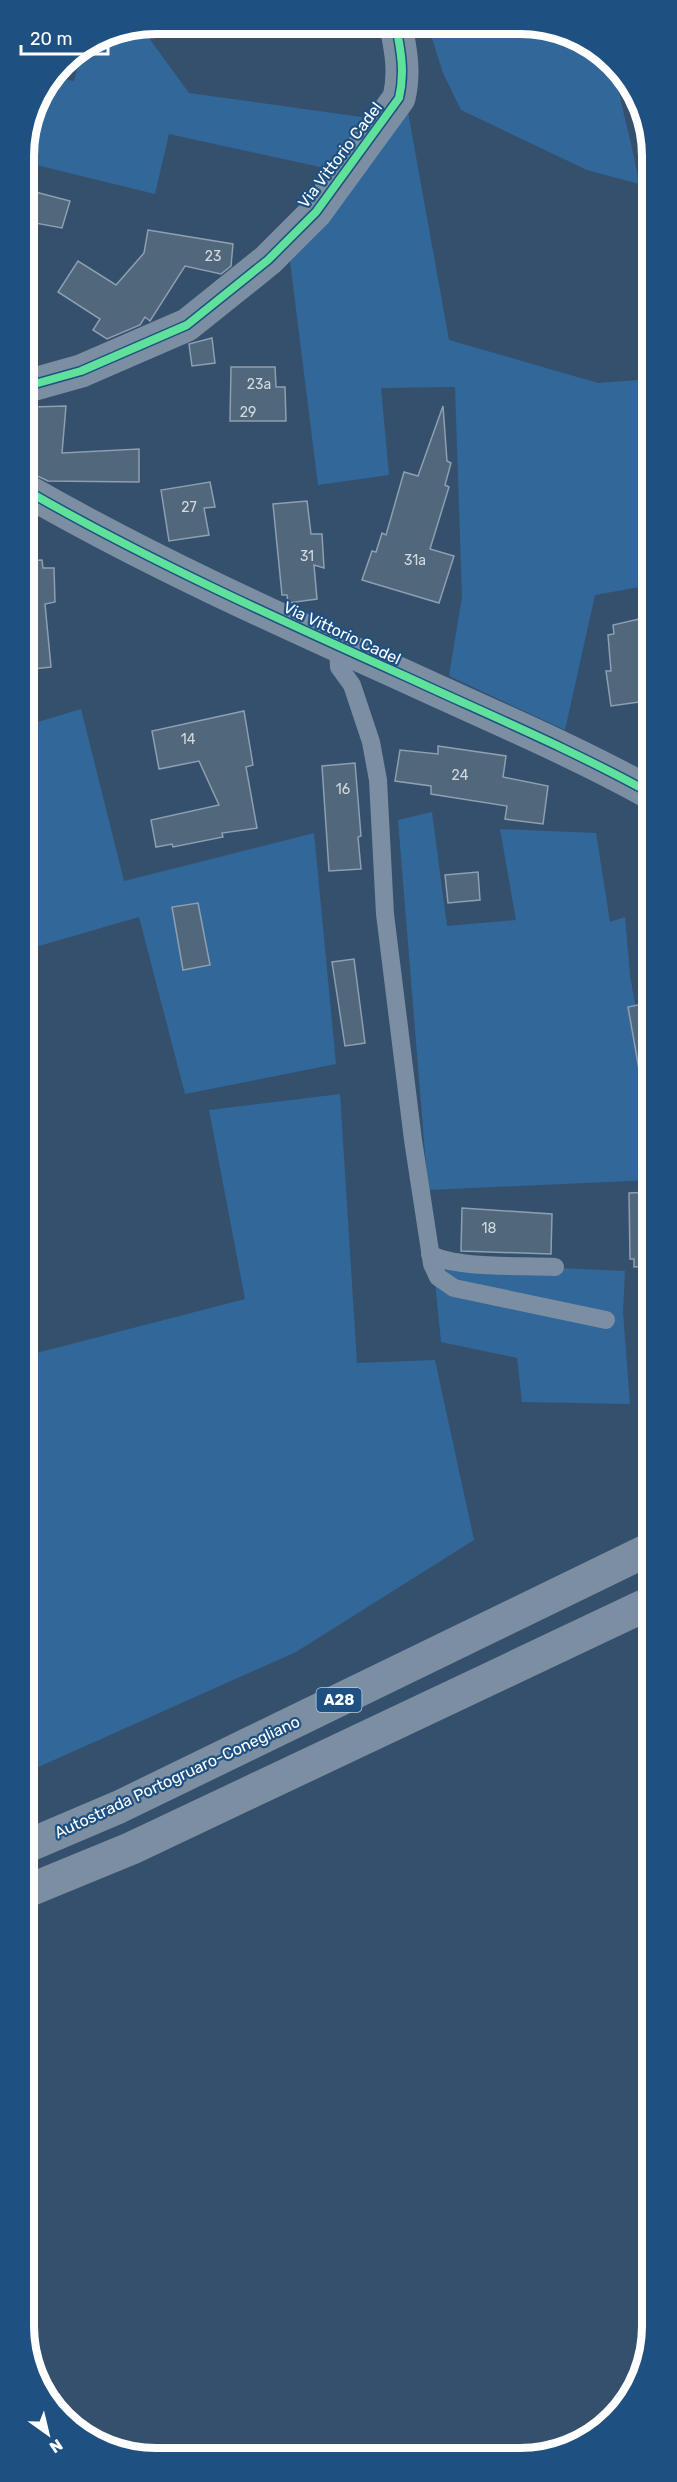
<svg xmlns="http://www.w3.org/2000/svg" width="677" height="2482" viewBox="0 0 677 2482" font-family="Rubik,sans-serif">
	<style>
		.green { fill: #326799 }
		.building { fill: #50677c; stroke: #8e9fb0; stroke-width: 1.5 }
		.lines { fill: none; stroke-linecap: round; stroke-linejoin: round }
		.service { stroke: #7b8ea2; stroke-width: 18 }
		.minor { stroke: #7b8ea2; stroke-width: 33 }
		.motorway { stroke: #7c8fa2; stroke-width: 33 }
		.cycleway-casing { stroke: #1e5182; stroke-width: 11 }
		.cycleway { stroke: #60e19b; stroke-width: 8 }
		.labels { text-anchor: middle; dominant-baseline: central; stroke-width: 4.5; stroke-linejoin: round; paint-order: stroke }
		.number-label { font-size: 14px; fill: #d3d9de }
		.shield { fill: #1e5182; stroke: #bccbda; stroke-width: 1.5 }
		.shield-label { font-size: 15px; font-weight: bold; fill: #fff }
		.street-label { font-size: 16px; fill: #fff; stroke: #1e5182 }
		.rim { fill: none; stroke: #fff; stroke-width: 8 }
	</style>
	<rect width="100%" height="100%" fill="#35506c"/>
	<g class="green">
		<path d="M428,26L547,27L618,68L615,70C621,109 633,145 639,184L587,170L461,110L443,73Z"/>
		<path d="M141,27L189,93L376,119L401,73L449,340L598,383L652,379V641L646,640L640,587L595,595L565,730L449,676L462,597L455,387L381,388L389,475L318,485L289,253L338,171L169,134L155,194L24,162C24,131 35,101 53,77L74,81L82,50L106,34Z"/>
		<polygon points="81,709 124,881 314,833 336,1064 185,1094 139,917 25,950 25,726"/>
		<polygon points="432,812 447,926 516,920 500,829 596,833 610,922 625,917 630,975 652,1102 652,1180 428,1190 398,820"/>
		<polygon points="340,1094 357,1363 435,1360 474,1540 296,1652 25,1773 25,1356 245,1299 209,1110"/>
		<polygon points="433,1262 625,1271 623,1312 630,1404 522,1402 517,1358 441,1342"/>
	</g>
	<g class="building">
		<polygon points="24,189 70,201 62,228 24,221"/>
		<polygon points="148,230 233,244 231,266 221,274 185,266 150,321 145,317 140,325 107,339 93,330 100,319 58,292 78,261 116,285 144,253"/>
		<polygon points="212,338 215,363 192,366 189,344"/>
		<polygon points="231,367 275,367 276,387 285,387 286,421 230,421"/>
		<polygon points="66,406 62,453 139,449 139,482 48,481 29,472 32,407"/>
		<polygon points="443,406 447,461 451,463 445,485 449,487 430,549 454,556 439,603 362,580 372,551 376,552 382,533 386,535 404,472 418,476"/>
		<polygon points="210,482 215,507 204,508 209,535 169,541 161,490"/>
		<polygon points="307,501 311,534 322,534 324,568 314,565 317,599 288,603 287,595 282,595 273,504"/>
		<polygon points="42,560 43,568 54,568 55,602 45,604 51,667 24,670 24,561"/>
		<polygon points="652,616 652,662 642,663 646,701 611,706 606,671 611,671 608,635 614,634 613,625"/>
		<polygon points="244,711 253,765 246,767 257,828 222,833 223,837 173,847 172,844 156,847 151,820 219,805 199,761 159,769 152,731"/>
		<polygon points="438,746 506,756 503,777 548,786 543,824 505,819 507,806 431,794 431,786 395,781 400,750 438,754"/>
		<polygon points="355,763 361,836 358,837 361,869 329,871 322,766"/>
		<polygon points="478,872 480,900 448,903 445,875"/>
		<polygon points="198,903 210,965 183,970 172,907"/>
		<polygon points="354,959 365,1043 345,1046 332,962"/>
		<polygon points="652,1002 652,1074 640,1075 628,1007"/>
		<polygon points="652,1192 652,1266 634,1267 634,1259 630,1259 629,1193"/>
		<polygon points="462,1208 552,1214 551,1254 461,1251"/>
	</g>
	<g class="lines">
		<g class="service">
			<polyline points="338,646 339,667 352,685 371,742 378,780 385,914 413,1140 432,1264 438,1277 454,1288 606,1320"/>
			<path d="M430,1254C454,1269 524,1265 555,1267"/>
		</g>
		<g class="minor">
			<path d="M24,387L81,371L187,325L268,260L316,212L399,98C405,73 401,51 396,26"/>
			<path d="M24,489C147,560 278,619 407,677C489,715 573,750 652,794"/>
		</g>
		<g class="motorway">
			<polyline points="25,1847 119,1807 652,1548"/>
			<polyline points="25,1892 132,1848 652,1602"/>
		</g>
		<g class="cycleway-casing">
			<g id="cycleway">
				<path d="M24,387L81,371L187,325L268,260L316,212L399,98C405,73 401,51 396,26"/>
				<path d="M24,489C147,560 278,619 407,677C489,715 573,750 652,794"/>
			</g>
		</g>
		<use href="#cycleway" class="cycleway"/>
	</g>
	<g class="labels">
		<g class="number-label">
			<text x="213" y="256">23</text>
			<text x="259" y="384">23a</text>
			<text x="248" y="412">29</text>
			<text x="189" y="507">27</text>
			<text x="307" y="556">31</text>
			<text x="415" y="560">31a</text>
			<text x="188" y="739">14</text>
			<text x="460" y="775">24</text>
			<text x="343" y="789">16</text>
			<text x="489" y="1228">18</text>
		</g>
		<rect class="shield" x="316.5" y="1688" width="45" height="24" rx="4.5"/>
		<g class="shield-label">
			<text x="339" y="1700">A28</text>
		</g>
		<g class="street-label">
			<text transform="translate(340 155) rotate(-53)">Via Vittorio Cadel</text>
			<text transform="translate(342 633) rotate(25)">Via Vittorio Cadel</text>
			<text transform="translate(177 1777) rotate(-25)">Autostrada Portogruaro-Conegliano</text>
		</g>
	</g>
	<path d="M0 0H677V2482H0ZM156 34H520A122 122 0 0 1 642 156V2326A122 122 0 0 1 520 2448H156A122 122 0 0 1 34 2326V156A122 122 0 0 1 156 34Z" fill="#1e5182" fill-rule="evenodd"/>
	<path class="rim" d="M156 34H520A122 122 0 0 1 642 156V2326A122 122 0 0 1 520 2448H156A122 122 0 0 1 34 2326V156A122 122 0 0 1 156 34Z"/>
	<g transform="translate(48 2434) rotate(146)" stroke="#1e5182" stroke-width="4.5" paint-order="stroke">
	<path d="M0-4.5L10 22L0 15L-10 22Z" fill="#ffffff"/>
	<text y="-9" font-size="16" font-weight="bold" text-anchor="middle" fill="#ffffff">N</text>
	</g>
	<path d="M21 45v9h87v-9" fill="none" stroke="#ffffff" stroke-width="3"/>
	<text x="30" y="45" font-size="18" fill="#ffffff" stroke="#1e5182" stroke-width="4.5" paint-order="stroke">20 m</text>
</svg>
